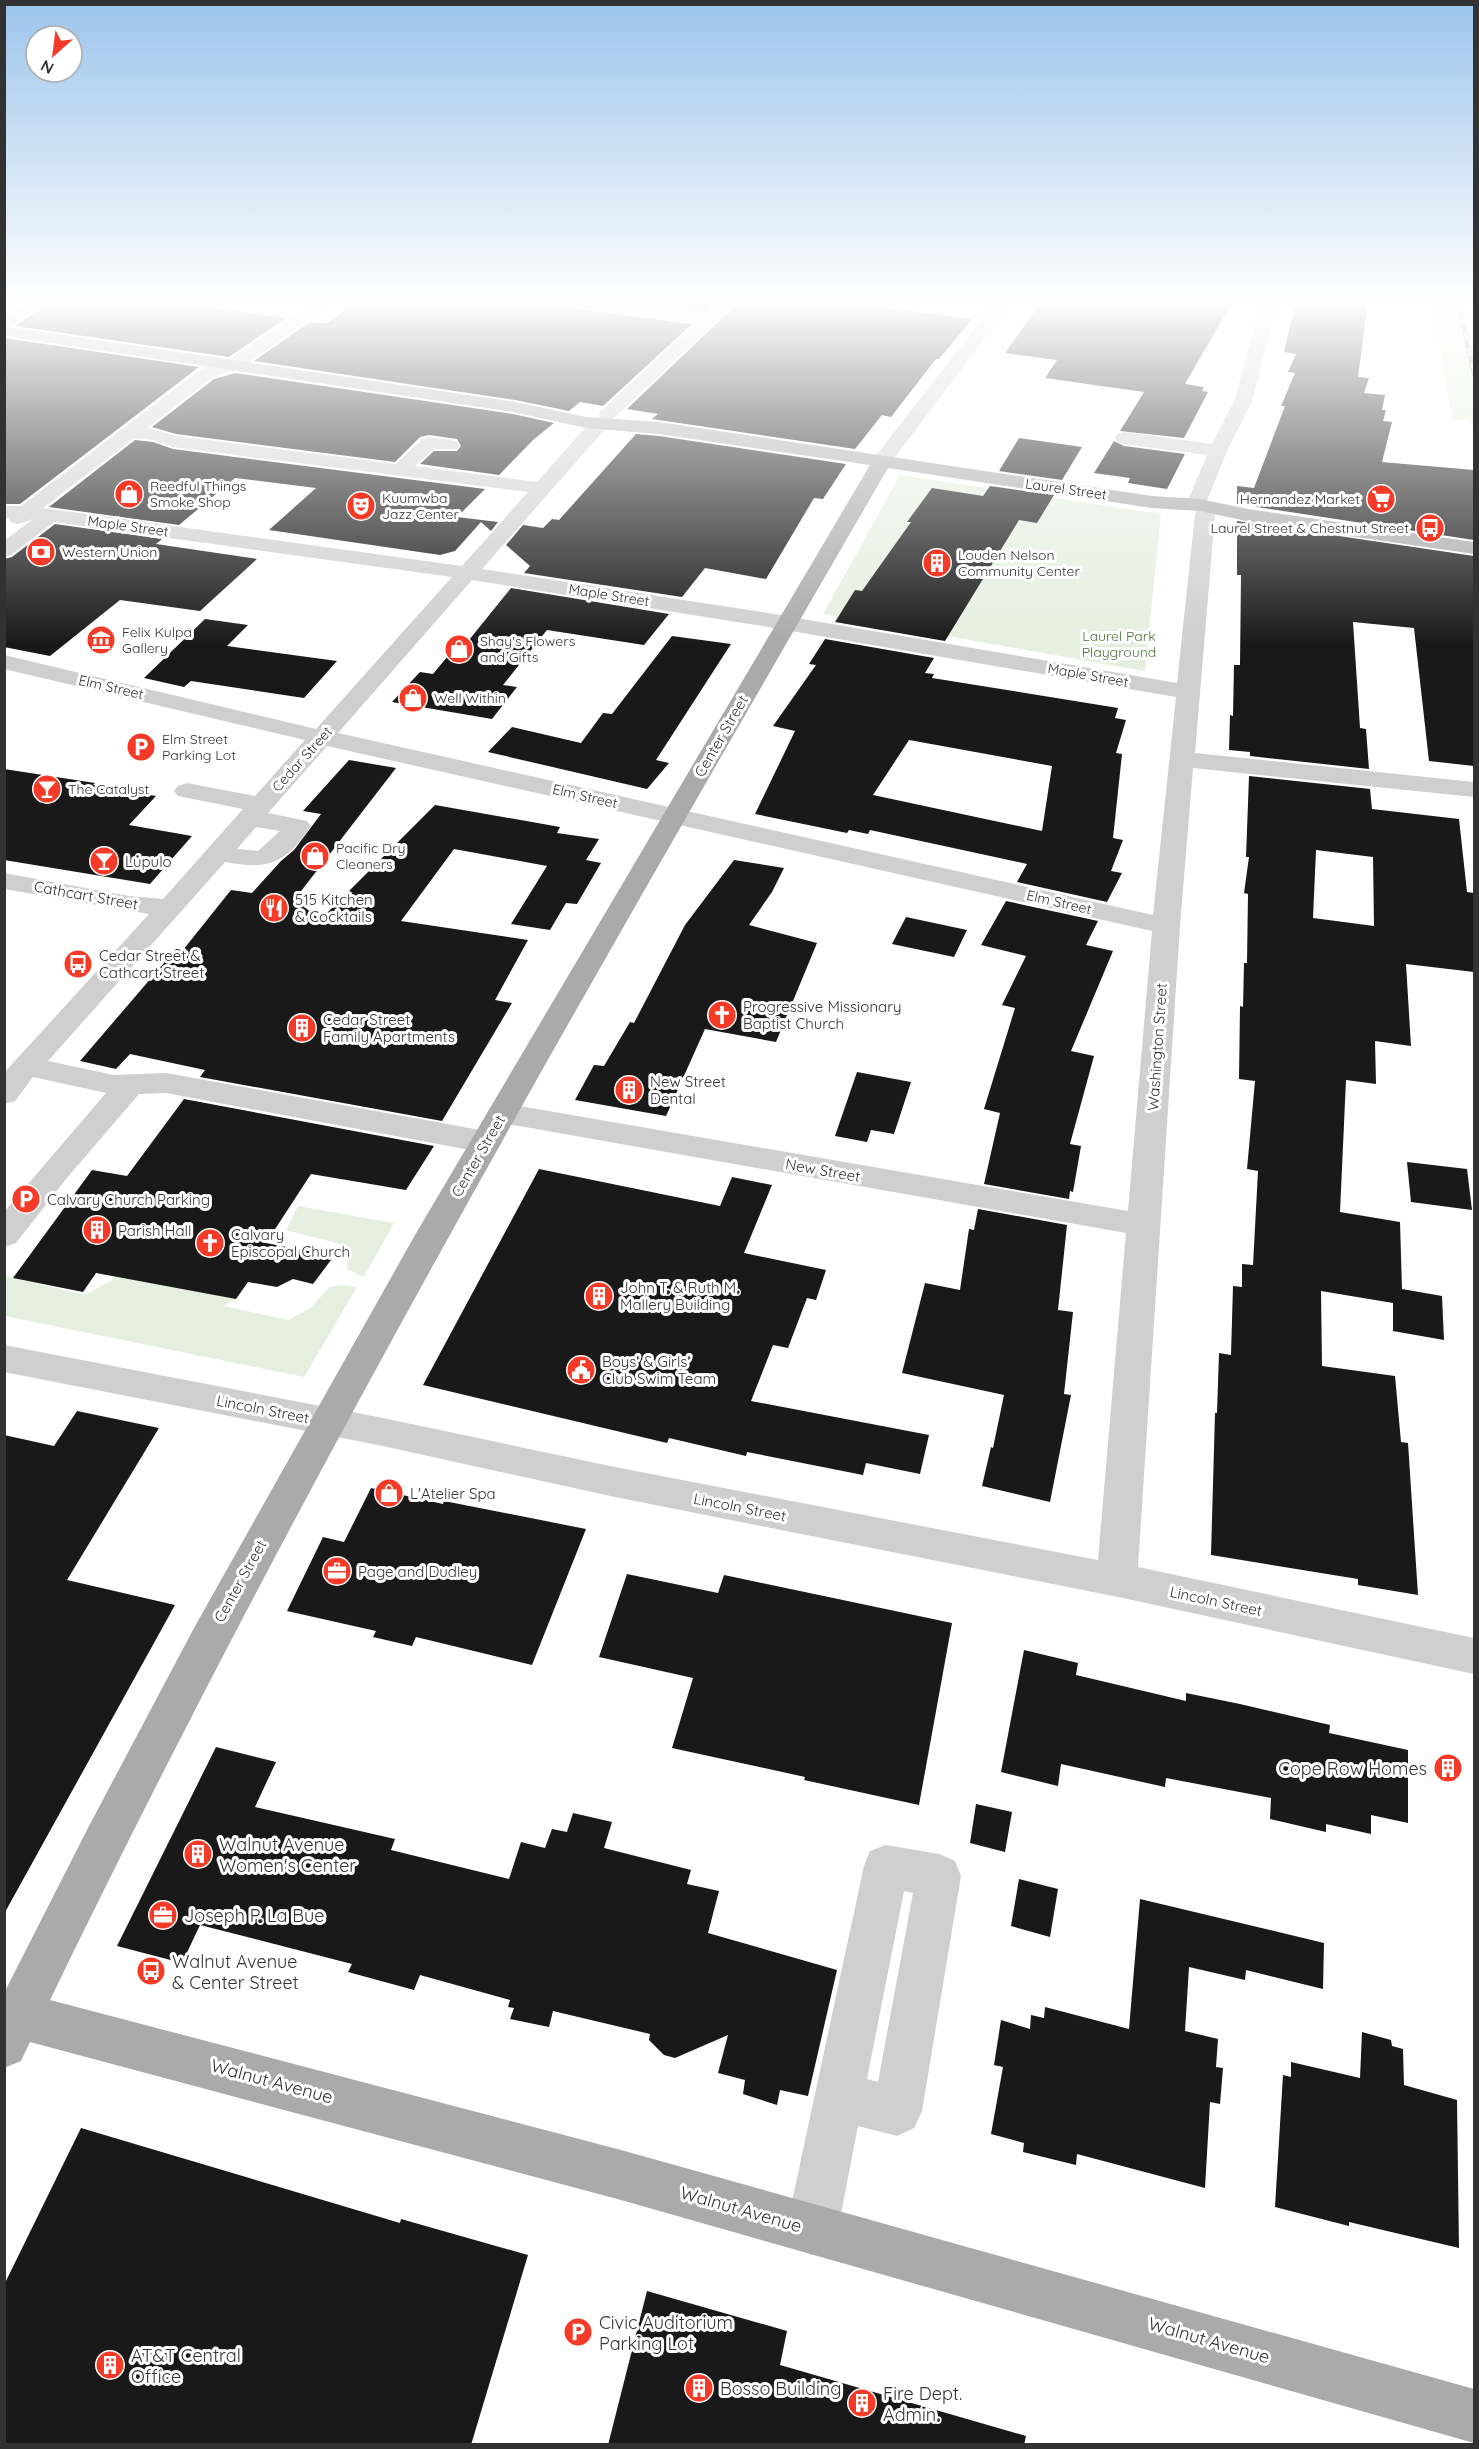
<svg xmlns="http://www.w3.org/2000/svg" width="1479" height="2449" viewBox="0 0 1479 2449" font-family="Quicksand,sans-serif">
	<style>
		.green { fill: #e5efdf }
		.building { fill: #191919; fill-rule: evenodd }
		.lines { fill: none; stroke-linecap: round; stroke-linejoin: round }
		.minor { fill: #cfcfcf; fill-rule: evenodd }
		.major { fill: #aaa; fill-rule: evenodd }
		.rail-casing { stroke: #878787; stroke-width: 4 }
		.rail { stroke: #fff; stroke-width: 2; stroke-dasharray: 8; stroke-linecap: butt }
		.labels { text-anchor: middle; dominant-baseline: central; stroke-width: 6; stroke-linejoin: round; paint-order: stroke }
		.far-poi-label { font-size: 14px; fill: #323232; stroke: #fff; text-anchor: start }
		.far-street-label { font-size: 14px; fill: #323232; stroke: #fff }
		.far-park-label { font-size: 14px; fill: #4b723a; stroke: #fff }
		.street-label { font-size: 15px; fill: #323232; stroke: #fff }
		.poi-label { font-size: 15px; fill: #323232; stroke: #fff; text-anchor: start }
		.near-poi-label { font-size: 18px; fill: #323232; stroke: #fff; text-anchor: start }
		.near-street-label { font-size: 18px; fill: #323232; stroke: #fff }
	</style>
	<rect width="100%" height="100%" fill="#fff"/>
	<g class="green">
		<polygon points="1433,301 1463,301 1474,357 1474,429 1469,420 1452,420"/>
		<polygon points="900,475 1161,514 1145,671 823,614"/>
		<polygon points="298,1206 394,1223 364,1277 347,1269 348,1252 344,1245 286,1230"/>
		<polygon points="121,1275 236,1299 224,1306 288,1320 309,1309 330,1287 341,1285 357,1287 304,1377 5,1316 5,1276 85,1295"/>
	</g>
	<g class="building">
		<polygon points="51,301 164,301 286,318 229,357 15,326"/>
		<polygon points="359,301 563,301 573,308 692,324 603,406 580,402 569,411 515,400 254,361 310,322 326,324"/>
		<polygon points="632,301 716,301 706,311"/>
		<polygon points="740,301 780,304 782,301 833,301 972,319 939,359 936,359 891,417 882,415 855,449 652,419 658,414 627,409"/>
		<polygon points="1042,301 1233,301 1185,384 1204,387 1202,391 1208,392 1184,438 1120,431 1144,392 1045,378 1057,360 1005,353"/>
		<polygon points="1296,301 1368,301 1358,377 1369,378 1364,393 1385,395 1382,410 1386,410 1383,421 1392,422 1382,462 1474,470 1474,540 1237,504 1237,486 1254,488 1285,406 1281,406 1295,373 1288,372 1296,354 1284,352"/>
		<polygon points="4,338 199,367 20,504 4,504"/>
		<polygon points="235,373 513,414 554,423 533,440 499,475 420,464 434,451 457,451 461,446 457,439 429,435 420,437 395,462 176,434 152,427 214,379"/>
		<polygon points="636,434 659,436 846,464 823,499 814,498 766,579 705,568 682,597 524,573 530,566 506,545 523,525 543,528 552,519 559,520"/>
		<polygon points="1019,438 1082,447 1062,480 999,471"/>
		<polygon points="135,440 153,442 173,449 485,489 457,517 498,522 491,531 481,522 455,551 440,555 269,530 316,488 235,478 179,525 49,507"/>
		<polygon points="1114,441 1124,446 1185,454 1167,489 1128,483 1130,478 1094,473"/>
		<polygon points="990,486 1054,495 1037,523 1019,520 945,641 835,622 855,590 862,591 911,522 907,522 932,488 983,496"/>
		<polygon points="1237,521 1474,556 1474,766 1429,761 1414,628 1353,622 1360,728 1366,729 1369,769 1250,756 1250,752 1229,750 1230,715 1233,716 1234,665 1240,665 1241,575 1237,575"/>
		<polygon points="55,524 162,539 156,544 257,559 200,611 120,600 50,656 4,647 4,559 12,557"/>
		<polygon points="511,588 669,614 644,645 547,630 503,685 517,687 492,719 392,702 420,672 433,674 462,639 469,640"/>
		<polygon points="205,619 248,625 227,646 337,661 304,698 191,681 184,687 144,678"/>
		<polygon points="672,636 731,644 656,760 669,763 647,789 488,752 512,727 581,743 603,713 612,714"/>
		<path d="M825,639L934,658L925,673L934,674L932,678L1118,708L1115,718L1126,720L1116,753L1122,754L1113,838L1123,840L1111,871L1122,873L1107,902L1017,882L1027,864L870,830L868,834L849,830L847,833L755,814L795,731L773,726L816,665L809,664ZM909,740L1052,766L1042,831L873,795Z"/>
		<polygon points="349,760 396,768 295,899 320,920 435,805 560,827 557,833 599,839 586,860 601,863 577,904 566,903 550,930 511,924 547,866 454,849 401,921 528,940 495,1000 512,1003 442,1121 200,1077 205,1070 130,1054 116,1069 80,1061 176,949 183,950 231,890 252,893 281,861 294,850 321,814 303,811"/>
		<polygon points="4,769 95,783 93,785 156,796 129,825 192,836 150,884 4,860"/>
		<path d="M1249,776L1370,789L1372,809L1459,819L1467,892L1474,893V972L1406,964L1411,1046L1375,1041L1376,1084L1346,1080L1340,1212L1400,1222L1402,1289L1442,1296L1444,1340L1393,1331V1303L1321,1291L1322,1366L1395,1376L1401,1442L1408,1443L1418,1595L1358,1585V1579L1211,1555L1215,1413H1217L1219,1353L1231,1355L1233,1286L1242,1287V1264L1253,1265L1258,1171L1247,1169L1255,1081L1239,1079L1240,1006L1243,1007L1244,963H1247L1248,894L1244,893L1249,857H1246ZM1316,850L1373,857L1374,926L1313,918Z"/>
		<polygon points="734,860 784,868 772,892 749,925 817,943 776,1042 705,1029 666,1116 575,1100 594,1065 604,1066 630,1022 634,1023 685,925"/>
		<polygon points="1006,901 1098,921 1086,945 1113,951 1071,1051 1094,1056 1070,1144 1081,1146 1073,1192 1070,1191 1069,1199 984,1184 1000,1113 984,1109 1015,1008 1002,1005 1026,956 981,945"/>
		<polygon points="906,917 967,930 954,957 892,944"/>
		<polygon points="857,1072 911,1082 894,1134 871,1130 867,1142 835,1136"/>
		<polygon points="184,1099 434,1146 406,1190 311,1174 266,1243 334,1256 313,1284 293,1279 277,1287 248,1282 236,1299 96,1273 83,1292 13,1278 92,1170 127,1176"/>
		<polygon points="1407,1162 1467,1169 1472,1210 1411,1202"/>
		<polygon points="539,1169 720,1206 732,1177 772,1185 744,1253 826,1270 816,1300 807,1298 788,1348 773,1345 751,1401 929,1435 920,1474 866,1463 863,1475 747,1452 746,1456 669,1438 667,1443 423,1385"/>
		<polygon points="978,1209 1067,1225 1058,1310 1073,1312 1064,1394 1071,1395 1050,1502 982,1486 991,1447 993,1448 1004,1395 902,1373 925,1283 960,1290 969,1229 974,1230"/>
		<polygon points="77,1411 159,1428 67,1580 175,1605 4,1914 4,1435 54,1446"/>
		<polygon points="371,1488 443,1504 444,1501 586,1529 532,1665 416,1637 412,1646 373,1637 376,1631 287,1611 323,1537 344,1542"/>
		<polygon points="627,1574 718,1593 724,1575 952,1623 919,1805 804,1780 805,1777 672,1748 693,1678 599,1657"/>
		<polygon points="1024,1650 1078,1663 1076,1675 1186,1701 1186,1693 1240,1704 1330,1725 1329,1733 1408,1750 1408,1823 1371,1815 1371,1834 1326,1824 1326,1832 1270,1819 1271,1798 1166,1778 1165,1787 1061,1764 1058,1786 1001,1772"/>
		<polygon points="216,1747 276,1762 255,1807 395,1839 391,1850 509,1879 521,1842 545,1848 552,1829 567,1832 573,1813 612,1822 604,1848 691,1870 687,1884 719,1891 708,1933 837,1970 808,2096 780,2090 777,2105 743,2094 745,2080 718,2073 728,2035 675,2058 664,2055 649,2040 650,2034 553,2011 549,2027 510,2019 514,2008 508,2007 510,2000 420,1975 414,1990 348,1972 352,1964 200,1925 182,1963 117,1946"/>
		<polygon points="976,1804 1012,1812 1005,1852 970,1843"/>
		<polygon points="1019,1879 1058,1889 1050,1937 1011,1926"/>
		<polygon points="1140,1899 1324,1943 1323,1989 1246,1970 1245,1980 1189,1967 1185,2031 1218,2039 1216,2067 1223,2068 1220,2104 1210,2102 1205,2188 1077,2154 1076,2165 1023,2152 1024,2143 991,2134 1003,2067 994,2065 1001,2020 1030,2029 1031,2015 1044,2018 1045,2007 1129,2029"/>
		<polygon points="1362,2032 1391,2040 1392,2046 1403,2049 1404,2085 1457,2100 1459,2248 1349,2222 1349,2226 1275,2207 1283,2075 1291,2077 1291,2062 1360,2078"/>
		<polygon points="81,2128 400,2223 401,2219 528,2255 471,2445 4,2445 4,2285"/>
		<polygon points="647,2291 787,2331 780,2365 1026,2436 1024,2445 608,2445"/>
	</g>
	<g class="lines">
		<g class="minor">
			<path d="M316,301H335L239,369L213,377L147,428L176,436L396,464L422,439L429,437L457,441L459,445L457,449H433L415,466L537,482L592,420L600,419L598,415L601,411L697,322L573,306L565,301H612L707,313L720,301H738L613,419L606,420L608,424L606,428L482,569L762,612L1177,683L1195,514L1197,511L1189,509L1186,505L1207,455L1124,444L1117,442L1115,438L1117,434L1124,432L1212,444L1234,401L1262,301H1278L1252,401L1227,451L1204,508L1212,510L1215,514L1195,753L1474,782V797L1193,768L1180,926L1138,1567L1474,1638V1674L1118,1597L615,1497L378,1445L4,1372V1345L378,1417L615,1467L1098,1560L1126,1233L502,1123L491,1120L487,1113L491,1106L502,1103L1128,1211L1152,931L327,746L268,813L307,821L311,826C285,864 269,870 225,862L48,1061L114,1075L166,1073L486,1131L497,1134L502,1142L497,1150L486,1153L166,1093L139,1094L66,1179L16,1243L4,1247V1212L106,1093L33,1077L15,1101L4,1104V1073L149,914L4,889V873L129,896L163,899L243,809L178,796L174,791L178,786L187,783L255,796L305,740L4,669V655L316,729L452,577L54,522L11,555L4,557V541L33,519L18,524L11,522L8,518H4V506H21L201,369L227,361ZM134,438L153,440L173,447L528,492L462,566L43,508ZM472,580L762,626L1176,697L1153,915L338,733ZM256,827L280,831L258,851L237,849Z"/>
			<polygon points="996,301 1013,301 889,465 875,465 872,461 875,457"/>
			<path d="M886,1845L939,1854L955,1861L961,1876L922,2111L914,2128L897,2136L858,2126L838,2229L830,2247L812,2255L794,2247L786,2229L864,1866L870,1851ZM904,1891L913,1893L878,2082L867,2079Z"/>
		</g>
		<path class="major" d="M29,301H49L9,327L515,402L586,417L659,422L1152,496L1200,499L1248,509L1474,542V554L1246,521L1200,511L1152,508L888,468C596,972 304,1475 50,2000L621,2150L1474,2389V2443L621,2200L30,2042L21,2061L4,2068V1993L89,1826L194,1628L415,1235L870,465L659,434L586,428L513,412L4,336V316Z"/>
		<g class="rail-casing">
			<polyline id="rail" points="1458,301 1474,375"/>
		</g>
		<use href="#rail" class="rail"/>
	</g>
	<linearGradient id="sky" x2="0" y2="1"><stop stop-color="#9cc4eb"/><stop offset="0.47" stop-color="#fff"/><stop offset="1" stop-color="#fff" stop-opacity="0"/></linearGradient>
	<rect width="1479" height="644" fill="url(#sky)"/>
	<defs>
		<g id="shop-disc" transform="scale(1.5)"><circle r="9.5" fill="#f53b28" stroke="#fff"/><path d="M-5-2.5h2.3a2.7 3.5 0 0 1 5.4 0H5L5.5 6h-11ZM-1.5-2.5h3a1.5 2.3 0 0 0-3 0Z" fill="#fff"/></g>
		<g id="supermarket-disc" transform="scale(1.5)"><circle r="9.5" fill="#f53b28" stroke="#fff"/><path d="M-6-5.5h2.5l.6 2H6L4.5 2H-2.5L-4.4-4H-6ZM-1.5 3.2a1.3 1.3 0 1 0 .1 0ZM3 3.2a1.3 1.3 0 1 0 .1 0Z" fill="#fff"/></g>
		<g id="theatre-disc" transform="scale(1.5)"><circle r="9.5" fill="#f53b28" stroke="#fff"/><path d="M-5-5.5Q0-4 5-5.5V0Q5 5 0 6Q-5 5-5 0ZM-3.3-2.5H-1v1.5H-3.3ZM1-2.5H3.3v1.5H1ZM-2.8 1Q0 5.5 2.8 1Z" fill="#fff"/></g>
		<g id="bus-disc" transform="scale(1.5)"><circle r="9.5" fill="#f53b28" stroke="#fff"/><path d="M-5-6H5V4H4V6H2V4H-2V6H-4V4H-5ZM-3.5-4V0h7V-4ZM-3.5 1.2v1.5H-2V1.2ZM2 1.2v1.5H3.5V1.2Z" fill="#fff"/></g>
		<g id="bank-disc" transform="scale(1.5)"><circle r="9.5" fill="#f53b28" stroke="#fff"/><path d="M-6-4H6V4H-6ZM0-2.3a2.3 2.3 0 1 0 0 4.6a2.3 2.3 0 1 0 0-4.6Z" fill="#fff"/></g>
		<g id="building-disc" transform="scale(1.5)"><circle r="9.5" fill="#f53b28" stroke="#fff"/><path d="M-4-6H4V6H1V3H-1V6H-4ZM-2.5-4.3h1.7v1.8h-1.7ZM.8-4.3h1.7v1.8H.8ZM-2.5-1h1.7V.8h-1.7ZM.8-1h1.7V.8H.8Z" fill="#fff"/></g>
		<g id="museum-disc" transform="scale(1.5)"><circle r="9.5" fill="#f53b28" stroke="#fff"/><path d="M0-6L6-3V-2H-6V-3ZM-5-1h2V3h-2ZM-1-1h2V3h-2ZM3-1h2V3H3ZM-6 4H6V6H-6Z" fill="#fff"/></g>
		<g id="parking-disc" transform="scale(1.5)"><circle r="9.5" fill="#f53b28" stroke="#fff"/><path d="M-3.5-5.5H1a3.5 3.5 0 0 1 0 7H-1V5.5H-3.5ZM-1-3.4V-.6H.8a1.4 1.4 0 0 0 0-2.8Z" fill="#fff"/></g>
		<g id="bar-disc" transform="scale(1.5)"><circle r="9.5" fill="#f53b28" stroke="#fff"/><path d="M-6-5H6L.8 .8V4.5H3.5V6h-7V4.5H-.8V.8Z" fill="#fff"/></g>
		<g id="restaurant-disc" transform="scale(1.5)"><circle r="9.5" fill="#f53b28" stroke="#fff"/><path d="M-5-6h1v4h1v-4h1v4h1v-4h1v5L-1.5 .5V6h-2V.5L-5-1ZM5-6V6H3V1.5H1.5Q1.5-4 5-6Z" fill="#fff"/></g>
		<g id="church-disc" transform="scale(1.5)"><circle r="9.5" fill="#f53b28" stroke="#fff"/><path d="M-1.2-6h2.4v3.5h3.3v2.4h-3.3V6h-2.4V-.1h-3.3v-2.4h3.3Z" fill="#fff"/></g>
		<g id="civic-disc" transform="scale(1.5)"><circle r="9.5" fill="#f53b28" stroke="#fff"/><path d="M-.6-6.5H3V-4.5H.6V-3L4-1V1h2V6H-6V1h2V-1L-.6-3ZM-1.2 2.5V6h2.4V2.5Z" fill="#fff"/></g>
		<g id="office-disc" transform="scale(1.5)"><circle r="9.5" fill="#f53b28" stroke="#fff"/><path d="M-6-3h4V-5.5h4V-3h4V5H-6ZM-1-4.5V-3h2v-1.5ZM-6 0V1H6V0Z" fill="#fff"/></g>
	</defs>
	<g fill-rule="evenodd">
		<use href="#shop-disc" x="129" y="494"/>
		<use href="#supermarket-disc" x="1381" y="499"/>
		<use href="#theatre-disc" x="361" y="506"/>
		<use href="#bus-disc" x="1430" y="528"/>
		<use href="#bank-disc" x="41" y="552"/>
		<use href="#building-disc" x="937" y="563"/>
		<use href="#museum-disc" x="101" y="640"/>
		<use href="#shop-disc" x="459" y="649"/>
		<use href="#shop-disc" x="413" y="698"/>
		<use href="#parking-disc" x="141" y="747"/>
		<use href="#bar-disc" x="47" y="789"/>
		<use href="#shop-disc" x="315" y="856"/>
		<use href="#bar-disc" x="104" y="861"/>
		<use href="#restaurant-disc" x="274" y="908"/>
		<use href="#bus-disc" x="78" y="964"/>
		<use href="#church-disc" x="722" y="1015"/>
		<use href="#building-disc" x="302" y="1028"/>
		<use href="#building-disc" x="629" y="1090"/>
		<use href="#parking-disc" x="26" y="1199"/>
		<use href="#building-disc" x="97" y="1230"/>
		<use href="#church-disc" x="210" y="1243"/>
		<use href="#building-disc" x="599" y="1296"/>
		<use href="#civic-disc" x="581" y="1370"/>
		<use href="#shop-disc" x="389" y="1493"/>
		<use href="#office-disc" x="337" y="1571"/>
		<use href="#building-disc" x="1448" y="1768"/>
		<use href="#building-disc" x="198" y="1854"/>
		<use href="#office-disc" x="163" y="1915"/>
		<use href="#bus-disc" x="151" y="1971"/>
		<use href="#parking-disc" x="578" y="2332"/>
		<use href="#building-disc" x="110" y="2365"/>
		<use href="#building-disc" x="699" y="2388"/>
		<use href="#building-disc" x="862" y="2403"/>
	</g>
	<g class="labels">
		<g class="far-poi-label">
			<text x="150" y="486">Reedful Things<tspan x="150" dy="16">Smoke Shop</tspan></text>
			<text x="382" y="498">Kuumwba<tspan x="382" dy="16">Jazz Center</tspan></text>
			<text x="1360" y="499" text-anchor="end">Hernandez Market</text>
			<text x="1409" y="528" text-anchor="end">Laurel Street &amp; Chestnut Street</text>
			<text x="62" y="552">Western Union</text>
			<text x="958" y="555">Louden Nelson<tspan x="958" dy="16">Community Center</tspan></text>
			<text x="122" y="632">Felix Kulpa<tspan x="122" dy="16">Gallery</tspan></text>
			<text x="480" y="641">Shay's Flowers<tspan x="480" dy="16">and Gifts</tspan></text>
			<text x="434" y="698">Well Within</text>
			<text x="162" y="739">Elm Street<tspan x="162" dy="16">Parking Lot</tspan></text>
			<text x="68" y="789">The Catalyst</text>
			<text x="336" y="848">Pacific Dry<tspan x="336" dy="16">Cleaners</tspan></text>
		</g>
		<g class="far-street-label">
			<text transform="translate(1066 489) rotate(8)">Laurel Street</text>
			<text transform="translate(128 526) rotate(8)">Maple Street</text>
			<text transform="translate(609 595) rotate(9)">Maple Street</text>
			<text transform="translate(1088 675) rotate(10)">Maple Street</text>
			<text transform="translate(111 687) rotate(13)">Elm Street</text>
			<text transform="translate(302 759) rotate(-48)">Cedar Street</text>
			<text transform="translate(585 796) rotate(13)">Elm Street</text>
			<text transform="translate(1059 902) rotate(13)">Elm Street</text>
		</g>
		<g class="far-park-label">
			<text x="1119" y="636">Laurel Park<tspan x="1119" dy="16">Playground</tspan></text>
		</g>
		<g class="street-label">
			<text transform="translate(721 736) rotate(-60)">Center Street</text>
			<text transform="translate(86 895) rotate(10)">Cathcart Street</text>
			<text transform="translate(1157 1047) rotate(-86)">Washington Street</text>
			<text transform="translate(478 1156) rotate(-60)">Center Street</text>
			<text transform="translate(823 1170) rotate(10)">New Street</text>
			<text transform="translate(263 1409) rotate(11)">Lincoln Street</text>
			<text transform="translate(740 1507) rotate(11)">Lincoln Street</text>
			<text transform="translate(240 1581) rotate(-61)">Center Street</text>
			<text transform="translate(1216 1601) rotate(12)">Lincoln Street</text>
		</g>
		<g class="poi-label">
			<text x="125" y="861">Lúpulo</text>
			<text x="295" y="899">515 Kitchen<tspan x="295" dy="17">&amp; Cocktails</tspan></text>
			<text x="99" y="955">Cedar Street &amp;<tspan x="99" dy="17">Cathcart Street</tspan></text>
			<text x="743" y="1006">Progressive Missionary<tspan x="743" dy="17">Baptist Church</tspan></text>
			<text x="323" y="1019">Cedar Street<tspan x="323" dy="17">Family Apartments</tspan></text>
			<text x="650" y="1081">New Street<tspan x="650" dy="17">Dental</tspan></text>
			<text x="47" y="1199">Calvary Church Parking</text>
			<text x="118" y="1230">Parish Hall</text>
			<text x="231" y="1234">Calvary<tspan x="231" dy="17">Episcopal Church</tspan></text>
			<text x="620" y="1287">John T. &amp; Ruth M.<tspan x="620" dy="17">Mallery Building</tspan></text>
			<text x="602" y="1361">Boys' &amp; Girls'<tspan x="602" dy="17">Club Swim Team</tspan></text>
			<text x="410" y="1493">L'Atelier Spa</text>
			<text x="358" y="1571">Page and Dudley</text>
		</g>
		<g class="near-poi-label">
			<text x="1427" y="1768" text-anchor="end">Cope Row Homes</text>
			<text x="219" y="1844">Walnut Avenue<tspan x="219" dy="21">Women's Center</tspan></text>
			<text x="184" y="1915">Joseph P. La Bue</text>
			<text x="172" y="1961">Walnut Avenue<tspan x="172" dy="21">&amp; Center Street</tspan></text>
			<text x="599" y="2322">Civic Auditorium<tspan x="599" dy="21">Parking Lot</tspan></text>
			<text x="131" y="2355">AT&amp;T Central<tspan x="131" dy="21">Office</tspan></text>
			<text x="720" y="2388">Bosso Building</text>
			<text x="883" y="2393">Fire Dept.<tspan x="883" dy="21">Admin.</tspan></text>
		</g>
		<g class="near-street-label">
			<text transform="translate(272 2081) rotate(15)">Walnut Avenue</text>
			<text transform="translate(741 2209) rotate(16)">Walnut Avenue</text>
			<text transform="translate(1209 2340) rotate(16)">Walnut Avenue</text>
		</g>
	</g>
	<rect width="1479" height="2449" fill="none" stroke="#323232" stroke-width="12"/>
	<g transform="translate(54 54) rotate(208)"><circle r="28" fill="#ffffff" stroke="#adadad" stroke-width="1.5"/>
	<path d="M0-4.5L10 22L0 15L-10 22Z" fill="#f53b28"/>
	<text y="-9" font-size="16" font-weight="bold" text-anchor="middle" fill="#323232">N</text>
	</g>
</svg>
